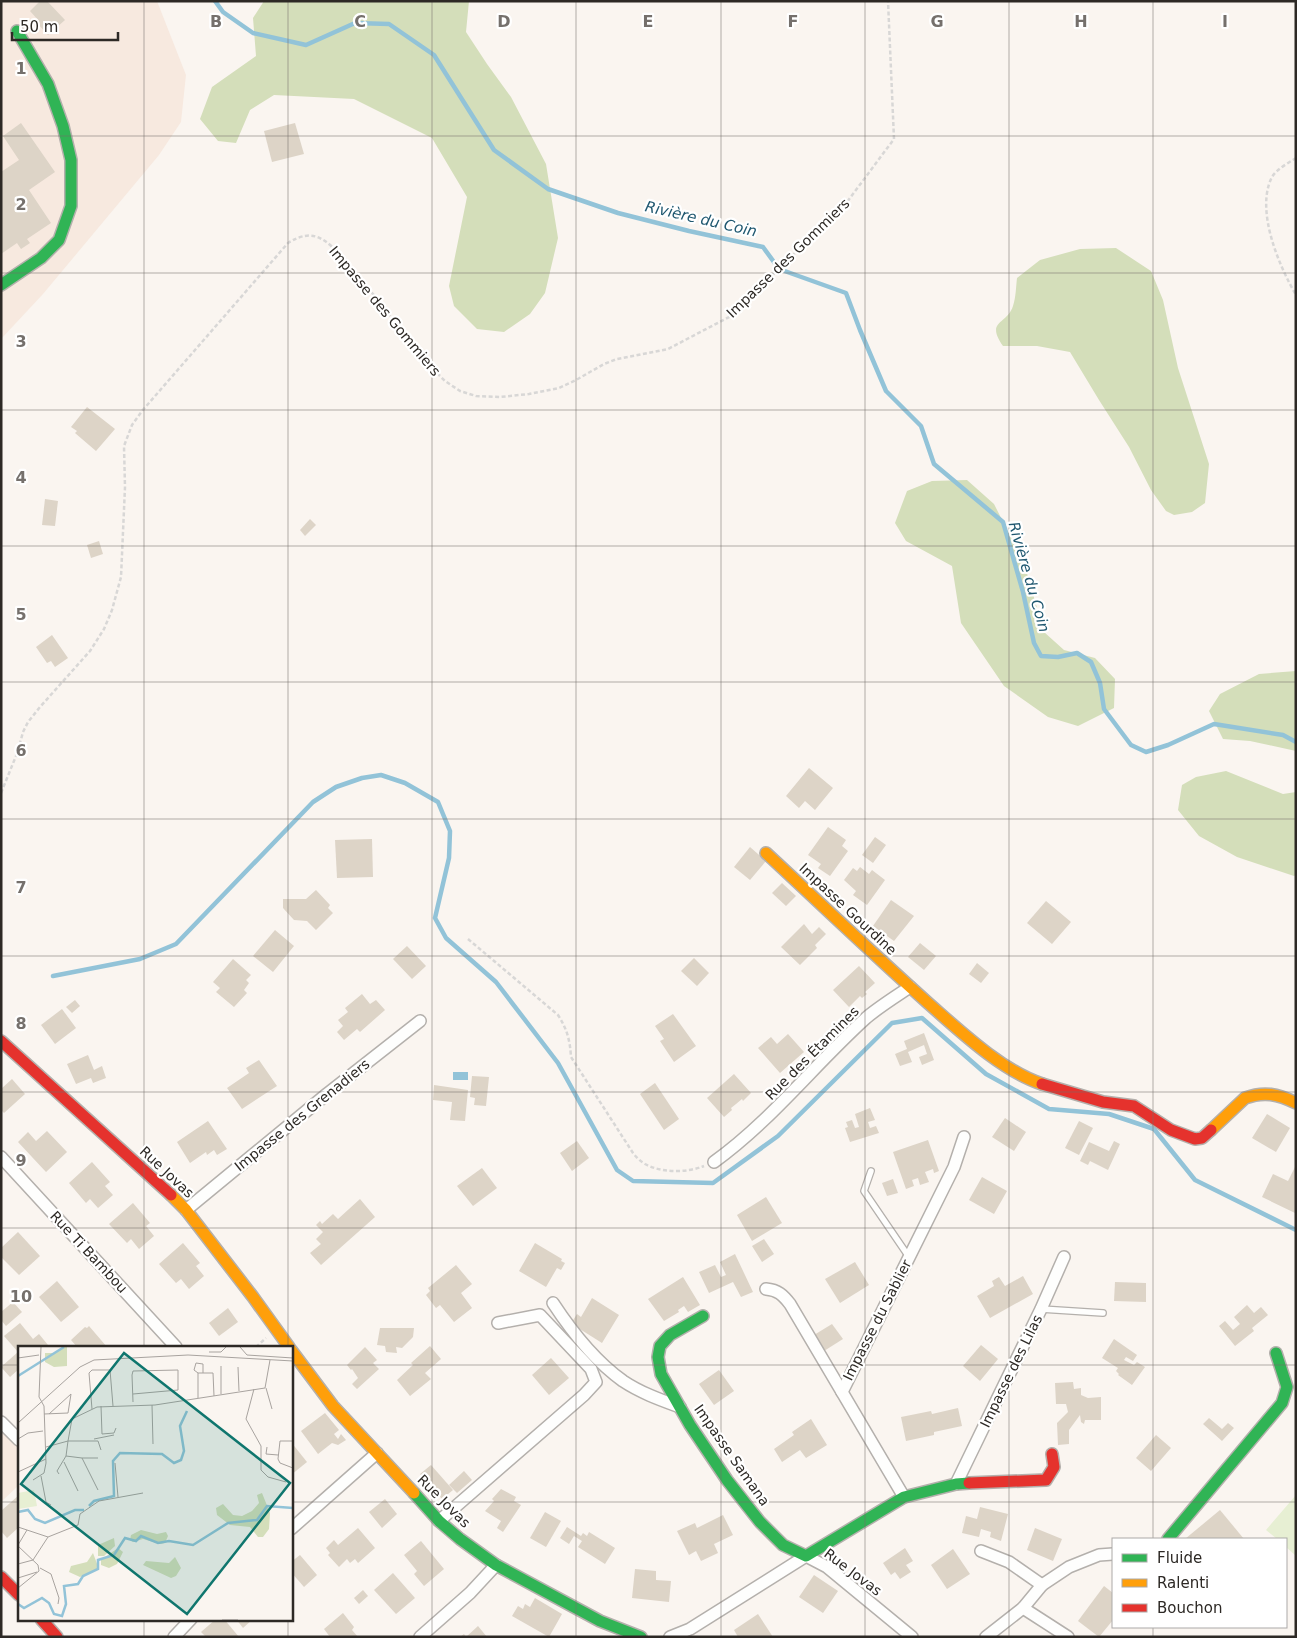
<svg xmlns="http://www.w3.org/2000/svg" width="1297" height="1638" viewBox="0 0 1297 1638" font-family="'DejaVu Sans',sans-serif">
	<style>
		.built { fill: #f7e9df }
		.green { fill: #e7efd3 }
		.forest { fill: #d4deba }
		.water { fill: #92c3d8 }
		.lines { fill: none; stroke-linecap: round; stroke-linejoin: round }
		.stream { stroke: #92c3d8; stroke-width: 4.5 }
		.building { fill: #ddd4c7 }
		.lane-casing { stroke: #b4b0ac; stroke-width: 8 }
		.street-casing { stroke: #b4b0ac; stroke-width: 14 }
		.fast-casing { stroke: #b4b0ac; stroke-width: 14 }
		.slow-casing { stroke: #b4b0ac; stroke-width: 14 }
		.jam-casing { stroke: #b4b0ac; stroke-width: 14 }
		.path { stroke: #d8d7d6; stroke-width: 2.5; stroke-dasharray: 4 2.5; stroke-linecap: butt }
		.lane { stroke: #fefefd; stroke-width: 5.5 }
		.street { stroke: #fefefd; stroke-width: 11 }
		.fast { stroke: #30b455; stroke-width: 11 }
		.slow { stroke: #ff9f0a; stroke-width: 11 }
		.jam { stroke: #e5322d; stroke-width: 11 }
		.grid { fill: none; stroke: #75706c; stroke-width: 1; stroke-opacity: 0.55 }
		.labels { text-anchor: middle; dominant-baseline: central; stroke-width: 4.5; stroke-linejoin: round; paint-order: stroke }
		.street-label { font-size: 14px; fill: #2d2925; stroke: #fff }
		.water-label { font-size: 15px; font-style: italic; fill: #205870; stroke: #fff }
		.inset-river { fill: none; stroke: #92c3d8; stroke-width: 2.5 }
		.inset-road { fill: none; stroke: #a8a39f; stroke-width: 1 }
		.view { fill: #0f766e; fill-opacity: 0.15; stroke: #0f766e; stroke-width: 2.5 }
		.inset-edge { fill: none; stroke: #2d2925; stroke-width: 2.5 }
		.grid-label { font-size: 16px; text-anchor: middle; font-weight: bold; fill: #75706c; stroke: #fff; stroke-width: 4.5; stroke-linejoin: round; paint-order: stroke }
	</style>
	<rect width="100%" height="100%" fill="#faf5f0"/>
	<g class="built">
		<polygon points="1,1 157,1 186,75 181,122 159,155 43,294 1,339"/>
		<polygon points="1,1427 19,1447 19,1485 1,1502"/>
	</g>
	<polygon class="green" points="1296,1495 1296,1556 1286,1547 1286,1539 1277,1539 1266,1530"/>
	<g class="forest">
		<polygon points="264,1 469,1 466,32 487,64 511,97 546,164 558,238 545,293 530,314 504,332 477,329 454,306 449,286 467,197 432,138 354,99 274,95 250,110 236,143 218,141 200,119 212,87 256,56 253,18"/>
		<path d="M1116,248L1151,271L1163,300L1178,368L1209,464L1205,503L1192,512L1174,515L1166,511L1151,490L1129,447L1099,400L1070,352L1037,346H1003C985,320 1007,325 1013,306C1016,297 1016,286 1017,278L1040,260L1080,249Z"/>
		<polygon points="967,480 994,504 1024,563 1044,632 1064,650 1095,658 1115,679 1114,708 1078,726 1048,717 1004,686 961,623 952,566 906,541 895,523 907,491 932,481"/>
		<polygon points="1296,671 1296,751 1250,741 1223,739 1209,711 1220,694 1259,674"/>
		<polygon points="1226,771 1283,794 1296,792 1296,875 1294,876 1237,857 1199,836 1178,810 1182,785 1196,777"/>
	</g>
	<rect class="water" x="453" y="1072" width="15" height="8"/>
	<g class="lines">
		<g class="stream">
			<polyline points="215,1 223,12 253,33 306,45 355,23 389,24 434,55 494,150 548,189 618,213 689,231 763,247 779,269 846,293 860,330 886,391 921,426 934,464 1003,522 1023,592 1034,643 1041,656 1058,657 1077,653 1091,662 1100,683 1104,709 1131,745 1146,752 1168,745 1214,724 1283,735 1296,742"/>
			<polyline points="53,976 140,959 176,944 313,802 336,787 362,778 381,775 405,783 438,802 450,831 449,858 435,918 446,938 496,982 558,1063 617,1170 633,1181 713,1183 778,1136 892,1023 922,1018 986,1074 1049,1109 1109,1114 1154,1129 1195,1180 1296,1230"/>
		</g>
	</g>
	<g class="building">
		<polygon points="40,1 47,1 65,20 48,35 37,23 39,21 30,11"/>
		<polygon points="21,123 55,172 29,190 51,223 27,239 30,243 21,249 17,243 1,254 1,172 19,160 3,136"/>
		<polygon points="295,123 304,154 272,162 264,131"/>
		<polygon points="87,407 115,429 96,451 75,433 77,431 71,427"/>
		<polygon points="45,499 58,501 55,526 42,525"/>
		<polygon points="310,519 316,525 305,536 300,530"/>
		<polygon points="99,541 103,554 91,558 87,545"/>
		<polygon points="52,635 68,658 55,667 51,661 47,663 36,647"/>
		<polygon points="809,768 833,788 815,810 805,801 799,808 786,796"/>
		<polygon points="828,827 846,840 842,846 848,851 830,876 818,868 821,864 808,855"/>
		<polygon points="875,837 886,845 873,863 862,855"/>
		<polygon points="372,839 373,877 337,878 335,840"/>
		<polygon points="750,847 766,861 750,880 734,867"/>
		<polygon points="860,867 869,874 872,870 885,880 867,905 853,895 856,891 844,880 853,868 857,871"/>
		<polygon points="782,883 796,896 786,906 772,893"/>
		<polygon points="316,890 330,905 328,908 333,913 316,930 307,921 294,920 283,908 283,899 306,899"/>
		<polygon points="891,900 914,916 894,941 873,926"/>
		<polygon points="1046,901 1071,922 1052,944 1027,923"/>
		<polygon points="804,924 812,934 819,927 826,934 815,945 817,948 800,965 781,947"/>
		<polygon points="275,930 294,946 273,972 253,956"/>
		<polygon points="920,943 936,956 924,970 908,957"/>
		<polygon points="407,946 426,966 412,979 393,959"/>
		<polygon points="694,958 709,973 697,986 681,971"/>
		<polygon points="233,959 251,975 246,980 249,983 244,990 247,993 234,1007 216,992 220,988 213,982"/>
		<polygon points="977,963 989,973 981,983 969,974"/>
		<polygon points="859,966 875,983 865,992 867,994 862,998 860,996 849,1007 833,990"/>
		<polygon points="362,994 370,1004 376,1000 385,1010 360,1032 357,1029 344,1040 337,1032 343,1026 338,1020 348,1012 345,1008"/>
		<polygon points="75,1000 80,1006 72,1013 66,1007"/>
		<polygon points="62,1009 76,1028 55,1044 41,1025"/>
		<polygon points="673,1014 696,1046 674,1062 660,1041 664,1039 655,1026"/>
		<polygon points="924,1033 934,1060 922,1065 919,1057 927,1054 924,1045 908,1052 912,1062 900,1066 895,1054 907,1049 904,1041"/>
		<polygon points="788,1034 804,1052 780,1073 758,1048 771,1037 777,1044"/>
		<polygon points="88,1055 94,1070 102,1066 106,1078 93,1083 91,1078 76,1084 67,1064"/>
		<polygon points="259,1060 277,1086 242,1109 227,1088 249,1073 246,1068"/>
		<polygon points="734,1074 751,1093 743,1101 742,1099 736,1104 731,1108 732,1110 724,1117 707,1098"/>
		<polygon points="472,1076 489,1077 486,1106 474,1105 475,1098 470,1097"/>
		<polygon points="12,1079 25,1094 4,1113 1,1110 1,1089"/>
		<polygon points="655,1083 679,1119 664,1130 640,1094"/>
		<polygon points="434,1085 468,1090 465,1121 450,1120 452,1102 433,1100"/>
		<polygon points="870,1108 875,1120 868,1122 870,1128 876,1126 879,1133 850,1142 845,1128 848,1127 846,1122 852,1120 855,1128 859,1127 855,1114"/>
		<polygon points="1267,1114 1290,1128 1276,1152 1252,1138"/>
		<polygon points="1005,1118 1026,1132 1014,1151 992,1137"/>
		<polygon points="208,1121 227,1149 217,1155 214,1150 207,1155 206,1152 190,1163 177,1142"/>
		<polygon points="1079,1121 1093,1128 1079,1155 1065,1148"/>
		<polygon points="47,1131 67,1152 46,1172 18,1142 28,1132 36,1141"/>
		<polygon points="928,1140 939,1171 934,1173 933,1169 925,1172 929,1182 920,1185 918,1178 912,1180 914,1186 906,1189 893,1152"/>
		<polygon points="577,1141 589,1158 572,1171 560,1153"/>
		<polygon points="1114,1141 1120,1144 1108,1170 1090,1161 1088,1165 1080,1161 1089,1142 1109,1151"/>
		<polygon points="92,1162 110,1182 105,1186 113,1195 98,1208 90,1199 86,1203 69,1183"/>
		<polygon points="1296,1165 1296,1211 1295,1213 1262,1197 1273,1174 1288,1181"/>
		<polygon points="482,1168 497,1188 473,1206 457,1186"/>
		<polygon points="982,1177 1007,1191 994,1214 969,1200"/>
		<polygon points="893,1179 898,1193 887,1196 882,1183"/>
		<polygon points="766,1197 782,1223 752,1241 737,1215"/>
		<polygon points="360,1199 375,1217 321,1265 310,1253 321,1244 316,1239 323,1232 316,1225 320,1221 322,1224 333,1214 338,1219"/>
		<polygon points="133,1203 150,1223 146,1226 154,1236 139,1249 131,1239 127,1243 109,1224"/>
		<polygon points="18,1232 40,1256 19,1275 1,1257 1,1248"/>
		<polygon points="764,1239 774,1254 762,1262 752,1246"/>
		<polygon points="183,1243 200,1263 196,1266 204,1276 189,1289 181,1279 176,1283 159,1264"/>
		<polygon points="535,1243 562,1259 561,1261 565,1263 561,1270 557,1268 546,1287 519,1271"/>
		<polygon points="735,1254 753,1292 741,1297 733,1282 709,1293 699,1272 715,1265 721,1277 726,1275 720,1262"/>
		<polygon points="855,1262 869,1285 840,1303 825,1279"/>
		<polygon points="456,1265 472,1284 461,1293 472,1308 454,1322 440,1305 436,1308 426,1295 430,1291 428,1288"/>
		<polygon points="1023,1276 1033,1294 990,1318 977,1296 994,1286 992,1281 999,1277 1005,1286"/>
		<polygon points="683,1277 700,1305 688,1312 684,1306 678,1310 679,1312 664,1321 648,1299"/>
		<polygon points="57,1281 79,1307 61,1322 39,1297"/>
		<polygon points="1115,1282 1146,1283 1146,1302 1114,1301"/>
		<polygon points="592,1298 619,1315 602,1343 575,1326 576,1324 572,1322 577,1314 581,1317"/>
		<polygon points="13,1302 22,1312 6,1326 1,1320 1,1312"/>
		<polygon points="1247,1305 1254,1313 1261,1307 1268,1315 1252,1328 1254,1331 1235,1346 1219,1326 1225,1321 1233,1330 1240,1324 1234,1317"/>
		<polygon points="228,1308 238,1322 219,1336 209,1323"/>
		<polygon points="20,1323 33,1339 39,1334 48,1345 45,1347 19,1347 19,1369 10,1377 1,1367 18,1352 4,1336"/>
		<polygon points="832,1324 843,1339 824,1351 814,1335"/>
		<polygon points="89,1326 107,1347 77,1347 71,1340 85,1327 87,1328"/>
		<polygon points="380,1328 414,1328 413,1337 402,1348 396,1347 397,1353 386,1352 385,1346 377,1345"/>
		<polygon points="1114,1339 1137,1355 1133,1361 1126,1357 1124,1360 1134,1365 1137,1362 1145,1367 1132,1385 1118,1375 1119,1374 1116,1371 1118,1368 1102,1358"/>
		<polygon points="981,1345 998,1359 980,1381 963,1366"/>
		<polygon points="430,1346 441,1359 425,1373 431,1379 410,1396 397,1380 413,1365 411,1363"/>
		<polygon points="365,1347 377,1360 373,1363 379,1369 357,1389 352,1384 358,1378 352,1369 351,1370 347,1365"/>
		<polygon points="551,1358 569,1378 549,1395 532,1375"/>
		<polygon points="719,1370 734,1391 714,1405 699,1384"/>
		<polygon points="1073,1382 1074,1389 1081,1388 1081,1395 1088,1398 1101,1397 1101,1420 1085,1420 1084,1424 1081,1422 1080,1415 1069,1430 1069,1444 1058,1445 1057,1423 1068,1412 1066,1404 1056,1404 1055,1383"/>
		<polygon points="958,1408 962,1426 934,1432 934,1435 906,1441 901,1417 931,1411 932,1414"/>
		<polygon points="325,1413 339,1430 334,1434 338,1439 341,1434 346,1440 338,1445 332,1443 318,1454 301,1431"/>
		<polygon points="1209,1418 1222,1429 1228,1423 1234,1428 1222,1441 1203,1424"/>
		<polygon points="811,1419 827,1445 806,1458 800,1450 782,1462 774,1449 794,1435 792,1432"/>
		<polygon points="1156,1435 1171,1448 1151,1471 1136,1458"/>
		<polygon points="291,1442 307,1462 291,1475"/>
		<polygon points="431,1465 453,1490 442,1499 420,1474"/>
		<polygon points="464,1471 472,1480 457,1493 449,1485"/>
		<polygon points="501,1489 516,1497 514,1501 521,1505 503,1532 497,1528 501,1521 485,1511 494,1501 492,1499"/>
		<polygon points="19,1495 19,1527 7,1538 1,1531 1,1511"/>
		<polygon points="385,1499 397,1514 382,1528 369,1512"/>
		<polygon points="980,1507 1008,1514 1001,1541 990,1537 991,1532 981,1529 979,1537 962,1533 966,1516 977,1519"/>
		<polygon points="1220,1510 1244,1539 1185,1539"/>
		<polygon points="545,1512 561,1521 546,1547 530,1538"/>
		<polygon points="723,1515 733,1535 714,1544 718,1553 701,1561 696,1551 689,1555 677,1531 695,1523 697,1528"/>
		<polygon points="567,1527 581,1536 583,1533 587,1536 589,1532 615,1548 605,1564 578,1547 582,1541 574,1536 569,1544 560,1538"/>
		<polygon points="358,1528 375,1548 358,1563 355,1559 350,1563 347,1559 339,1567 328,1555 330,1553 326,1548 334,1540 338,1545"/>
		<polygon points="1035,1528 1062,1539 1053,1561 1027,1550"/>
		<polygon points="421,1541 444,1569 424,1586 414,1574 417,1571 404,1555"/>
		<polygon points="905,1548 913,1561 906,1565 911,1572 900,1579 895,1572 891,1575 883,1563"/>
		<polygon points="953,1549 970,1574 947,1589 931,1565"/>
		<polygon points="300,1555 317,1575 304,1587 291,1572 291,1562"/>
		<polygon points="635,1569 656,1571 656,1580 671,1581 669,1602 632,1598"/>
		<polygon points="393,1573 415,1598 396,1614 374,1590"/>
		<polygon points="814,1575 838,1591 823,1613 799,1597"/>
		<polygon points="1104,1586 1113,1593 1113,1620 1099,1637 1078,1621"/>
		<polygon points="363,1590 368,1596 359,1604 354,1598"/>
		<polygon points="535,1598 562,1614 549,1637 512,1616 518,1606 523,1609 525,1604 530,1607"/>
		<polygon points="343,1613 354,1627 352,1630 358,1637 330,1637 324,1629"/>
		<polygon points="758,1614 773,1637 738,1637 734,1630"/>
		<polygon points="216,1619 224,1619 239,1637 206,1637 201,1632"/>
		<polygon points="236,1619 253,1619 243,1628"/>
		<polygon points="478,1626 487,1637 460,1637 464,1634 466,1637"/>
	</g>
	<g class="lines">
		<g class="lane-casing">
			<g id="lane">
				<polyline points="871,1171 864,1191 909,1257"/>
				<polyline points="1041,1309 1103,1313"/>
			</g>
		</g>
		<g class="street-casing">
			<g id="street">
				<polyline points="1,1157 176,1347"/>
				<path d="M714,1162C772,1120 814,1065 866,1018C879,1007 895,997 910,987"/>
				<polyline points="186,1210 327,1094 420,1021"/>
				<path d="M766,1289C778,1290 783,1295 790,1304L842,1392"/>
				<path d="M553,1303C572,1332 595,1361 623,1381C641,1393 661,1400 680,1407"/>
				<polyline points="1,1422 19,1440"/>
				<polyline points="956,1484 1041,1309 1064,1257"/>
				<polyline points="904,1497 842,1392 954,1167 964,1137"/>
				<polyline points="439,1521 584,1395 596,1382 591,1369 540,1315 498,1323"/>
				<polyline points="291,1529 377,1453"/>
				<polyline points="981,1551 1009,1562 1042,1585"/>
				<polyline points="1023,1608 1068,1637"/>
				<polyline points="174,1637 191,1619"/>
				<polyline points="420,1637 470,1593 496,1565"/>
				<polyline points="670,1637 690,1629 806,1556 827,1567 912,1637"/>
				<polyline points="986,1637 1023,1608 1042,1585 1069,1567 1099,1555 1113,1554"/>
			</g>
		</g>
		<g class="fast-casing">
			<g id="fast">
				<polyline points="1,285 41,258 59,240 71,206 71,160 63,126 48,84 17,31"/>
				<polyline points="703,1316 670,1335 660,1346 658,1357 661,1374 690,1425 727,1480 760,1522 783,1545 806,1556 904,1497 956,1484 969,1483"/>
				<polyline points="414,1493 439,1521 460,1539 496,1565 600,1621 641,1637"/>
				<polyline points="1168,1539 1282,1403 1287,1387 1276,1353"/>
			</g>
		</g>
		<g class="slow-casing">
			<g id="slow">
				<path d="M766,853C820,903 873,954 928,1003C960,1031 1002,1071 1042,1084"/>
				<path d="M1211,1130L1245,1098C1264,1091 1278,1094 1296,1103"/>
				<polyline points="171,1195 186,1210 253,1297 289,1347"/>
				<polyline points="291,1350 333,1406 414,1493"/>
			</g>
		</g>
		<g class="jam-casing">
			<g id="jam">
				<polyline points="1,1041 171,1195"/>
				<polyline points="1042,1084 1103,1102 1134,1106 1171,1130 1195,1139 1202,1138 1211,1130"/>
				<polyline points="969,1483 1046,1480 1054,1467 1052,1454"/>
				<polyline points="1,1577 19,1595"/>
				<polyline points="41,1619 57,1637"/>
			</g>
		</g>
		<g class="path">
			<path d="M1296,158C1288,163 1277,169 1272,177C1255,210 1279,266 1296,295"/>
			<path d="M1,793L18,751L23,732L28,722L40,707L90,651L104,629L112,610L121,577L125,487L124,446L132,425L142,411L288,243C315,226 326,241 346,260L430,366L445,381L460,391L476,396L500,397L529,394L559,388L576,380L604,364L617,359L668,349L731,316L847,202L894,139L888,1"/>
			<path d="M468,939L558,1015C567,1029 570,1040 571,1057L633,1153C636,1157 640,1161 645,1164C661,1173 687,1173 704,1166"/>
			<polyline points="256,1347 266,1338"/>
		</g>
		<use href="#lane" class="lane"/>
		<use href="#street" class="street"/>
		<use href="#fast" class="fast"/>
		<use href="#slow" class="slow"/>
		<use href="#jam" class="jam"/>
	</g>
	<path class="grid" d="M144,1V1347M288,1V1347M432,1V1637M576,1V1637M721,1V1637M865,1V1637M1009,1V1637M1153,1V1539M1,136H1296M1,273H1296M1,410H1296M1,546H1296M1,682H1296M1,819H1296M1,956H1296M1,1092H1296M1,1228H1296M1,1365H19M291,1365H1296M1,1502H19M291,1502H1296M144,1619V1637M288,1619V1637M1153,1627V1637"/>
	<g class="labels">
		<g class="street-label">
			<text transform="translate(788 258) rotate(-44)">Impasse des Gommiers</text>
			<text transform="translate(385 311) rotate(50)">Impasse des Gommiers</text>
			<text transform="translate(848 909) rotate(43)">Impasse Gourdine</text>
			<text transform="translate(812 1053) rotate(-45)">Rue des Étamines</text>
			<text transform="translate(302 1115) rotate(-39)">Impasse des Grenadiers</text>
			<text transform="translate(167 1172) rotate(43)">Rue Jovas</text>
			<text transform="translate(89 1252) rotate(47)">Rue Ti Bambou</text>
			<text transform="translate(877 1320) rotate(-63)">Impasse du Sablier</text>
			<text transform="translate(1011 1371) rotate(-64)">Impasse des Lilas</text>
			<text transform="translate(732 1455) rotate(55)">Impasse Samana</text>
			<text transform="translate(444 1501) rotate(45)">Rue Jovas</text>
			<text transform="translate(853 1572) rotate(37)">Rue Jovas</text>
		</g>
		<g class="water-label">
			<text transform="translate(701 219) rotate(13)">Rivière du Coin</text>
			<text transform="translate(1029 577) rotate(74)">Rivière du Coin</text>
		</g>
	</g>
	<g transform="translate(18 1346)">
		<rect width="275" height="275" fill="#faf5f0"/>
		<path d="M16,144L19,160L0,163V147Z" fill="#e7efd3"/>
		<path d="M46,1H49V20L36,21L27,16V7H37ZM244,147L252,167L251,183L245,191H240L232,181L212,179L199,169L198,162L205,158L215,169L224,170L234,165L241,157L239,149ZM123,184L139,188L148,186L150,190L147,197L142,198L125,193L115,196L112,194L113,189ZM96,192L97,200L86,210H80V199ZM100,202L105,206L99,218L91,222L83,219V214ZM75,207L81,223L62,231L51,226L53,220L69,216ZM157,211L163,222L158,230L153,232L125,219L128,215L151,217Z" fill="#d4deba"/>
		<path class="inset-river" d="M0,30L46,1M71,160L76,155L96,150L95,115L102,107L144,108L156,117L163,114L166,105L162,80L169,65M0,166L10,164L17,173L27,177L57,164H66M0,258L6,262L24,252L31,257L36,268L44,270L48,258L46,240L60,238L65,230L80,223V214L96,209L107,192L118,195L123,190L140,197L151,195L175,199L210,177L239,174L249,160L275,162"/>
		<path class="inset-road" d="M222,1L229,9L275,12M191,6H203L208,1M0,12L21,9M203,20V48M220,21L221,45M180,27L176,24L178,17L185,18V27M248,42L254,63M236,43L228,73L243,100V124L250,131L268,136M115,48L160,44V24L115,25L114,29L115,56M180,52V27H195L196,50M134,59L135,98M83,60L84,88L96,87L98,82M74,63L71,27L74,24H92L95,60M26,68L50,67L53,48M31,68L53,48M0,77L62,21L76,14L170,9L275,15M0,93L10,87L25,85M76,93L96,89M275,95H262L260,113L262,117L275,122M28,101L50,95L54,73L79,61L137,59L247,42L252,14M249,101L248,108L260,109M48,110L64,112L80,144M64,112H80M46,116L60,145M97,117L100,151M0,126L28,113M41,128L39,125L48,110L50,95H80L83,104M23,130L28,156L33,159M15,134L26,127L28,117L26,60L21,51L23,1M0,181L30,191M30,191L60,179L62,168L81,155L125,147M0,199L9,184M0,200L20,219L21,225M0,218L15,214L30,191M22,222L33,228L41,252L40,258M0,232L19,226M0,242L21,225M204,274H220"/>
		<path class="view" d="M106,7L272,137L169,268L3,138Z"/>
		<rect width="275" height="275" class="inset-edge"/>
	</g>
	<g class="grid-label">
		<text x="216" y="27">B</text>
		<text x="360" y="27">C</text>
		<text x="504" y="27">D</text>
		<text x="648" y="27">E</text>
		<text x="793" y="27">F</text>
		<text x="937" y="27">G</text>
		<text x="1081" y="27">H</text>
		<text x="1225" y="27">I</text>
		<text x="21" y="74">1</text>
		<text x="21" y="210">2</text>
		<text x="21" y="347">3</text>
		<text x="21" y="483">4</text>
		<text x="21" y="620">5</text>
		<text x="21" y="756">6</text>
		<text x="21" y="893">7</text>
		<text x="21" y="1029">8</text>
		<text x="21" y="1166">9</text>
		<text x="21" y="1302">10</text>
	</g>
	<rect width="1297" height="1638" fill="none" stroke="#2d2925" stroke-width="5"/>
	<rect x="1112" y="1538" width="175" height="90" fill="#ffffff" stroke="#aba9a8"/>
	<rect x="1122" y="1554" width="25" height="8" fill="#30b455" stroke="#aba9a8"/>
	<text x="1157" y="1563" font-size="15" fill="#2d2925">Fluide</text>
	<rect x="1122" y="1579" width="25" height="8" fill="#ff9f0a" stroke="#aba9a8"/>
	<text x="1157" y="1588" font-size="15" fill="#2d2925">Ralenti</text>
	<rect x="1122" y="1604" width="25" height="8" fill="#e5322d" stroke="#aba9a8"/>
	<text x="1157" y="1613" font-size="15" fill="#2d2925">Bouchon</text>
	<path d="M12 32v8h106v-8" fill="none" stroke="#2d2925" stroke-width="2.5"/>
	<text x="20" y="32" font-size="15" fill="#2d2925" stroke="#ffffff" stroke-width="4" paint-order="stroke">50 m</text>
</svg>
